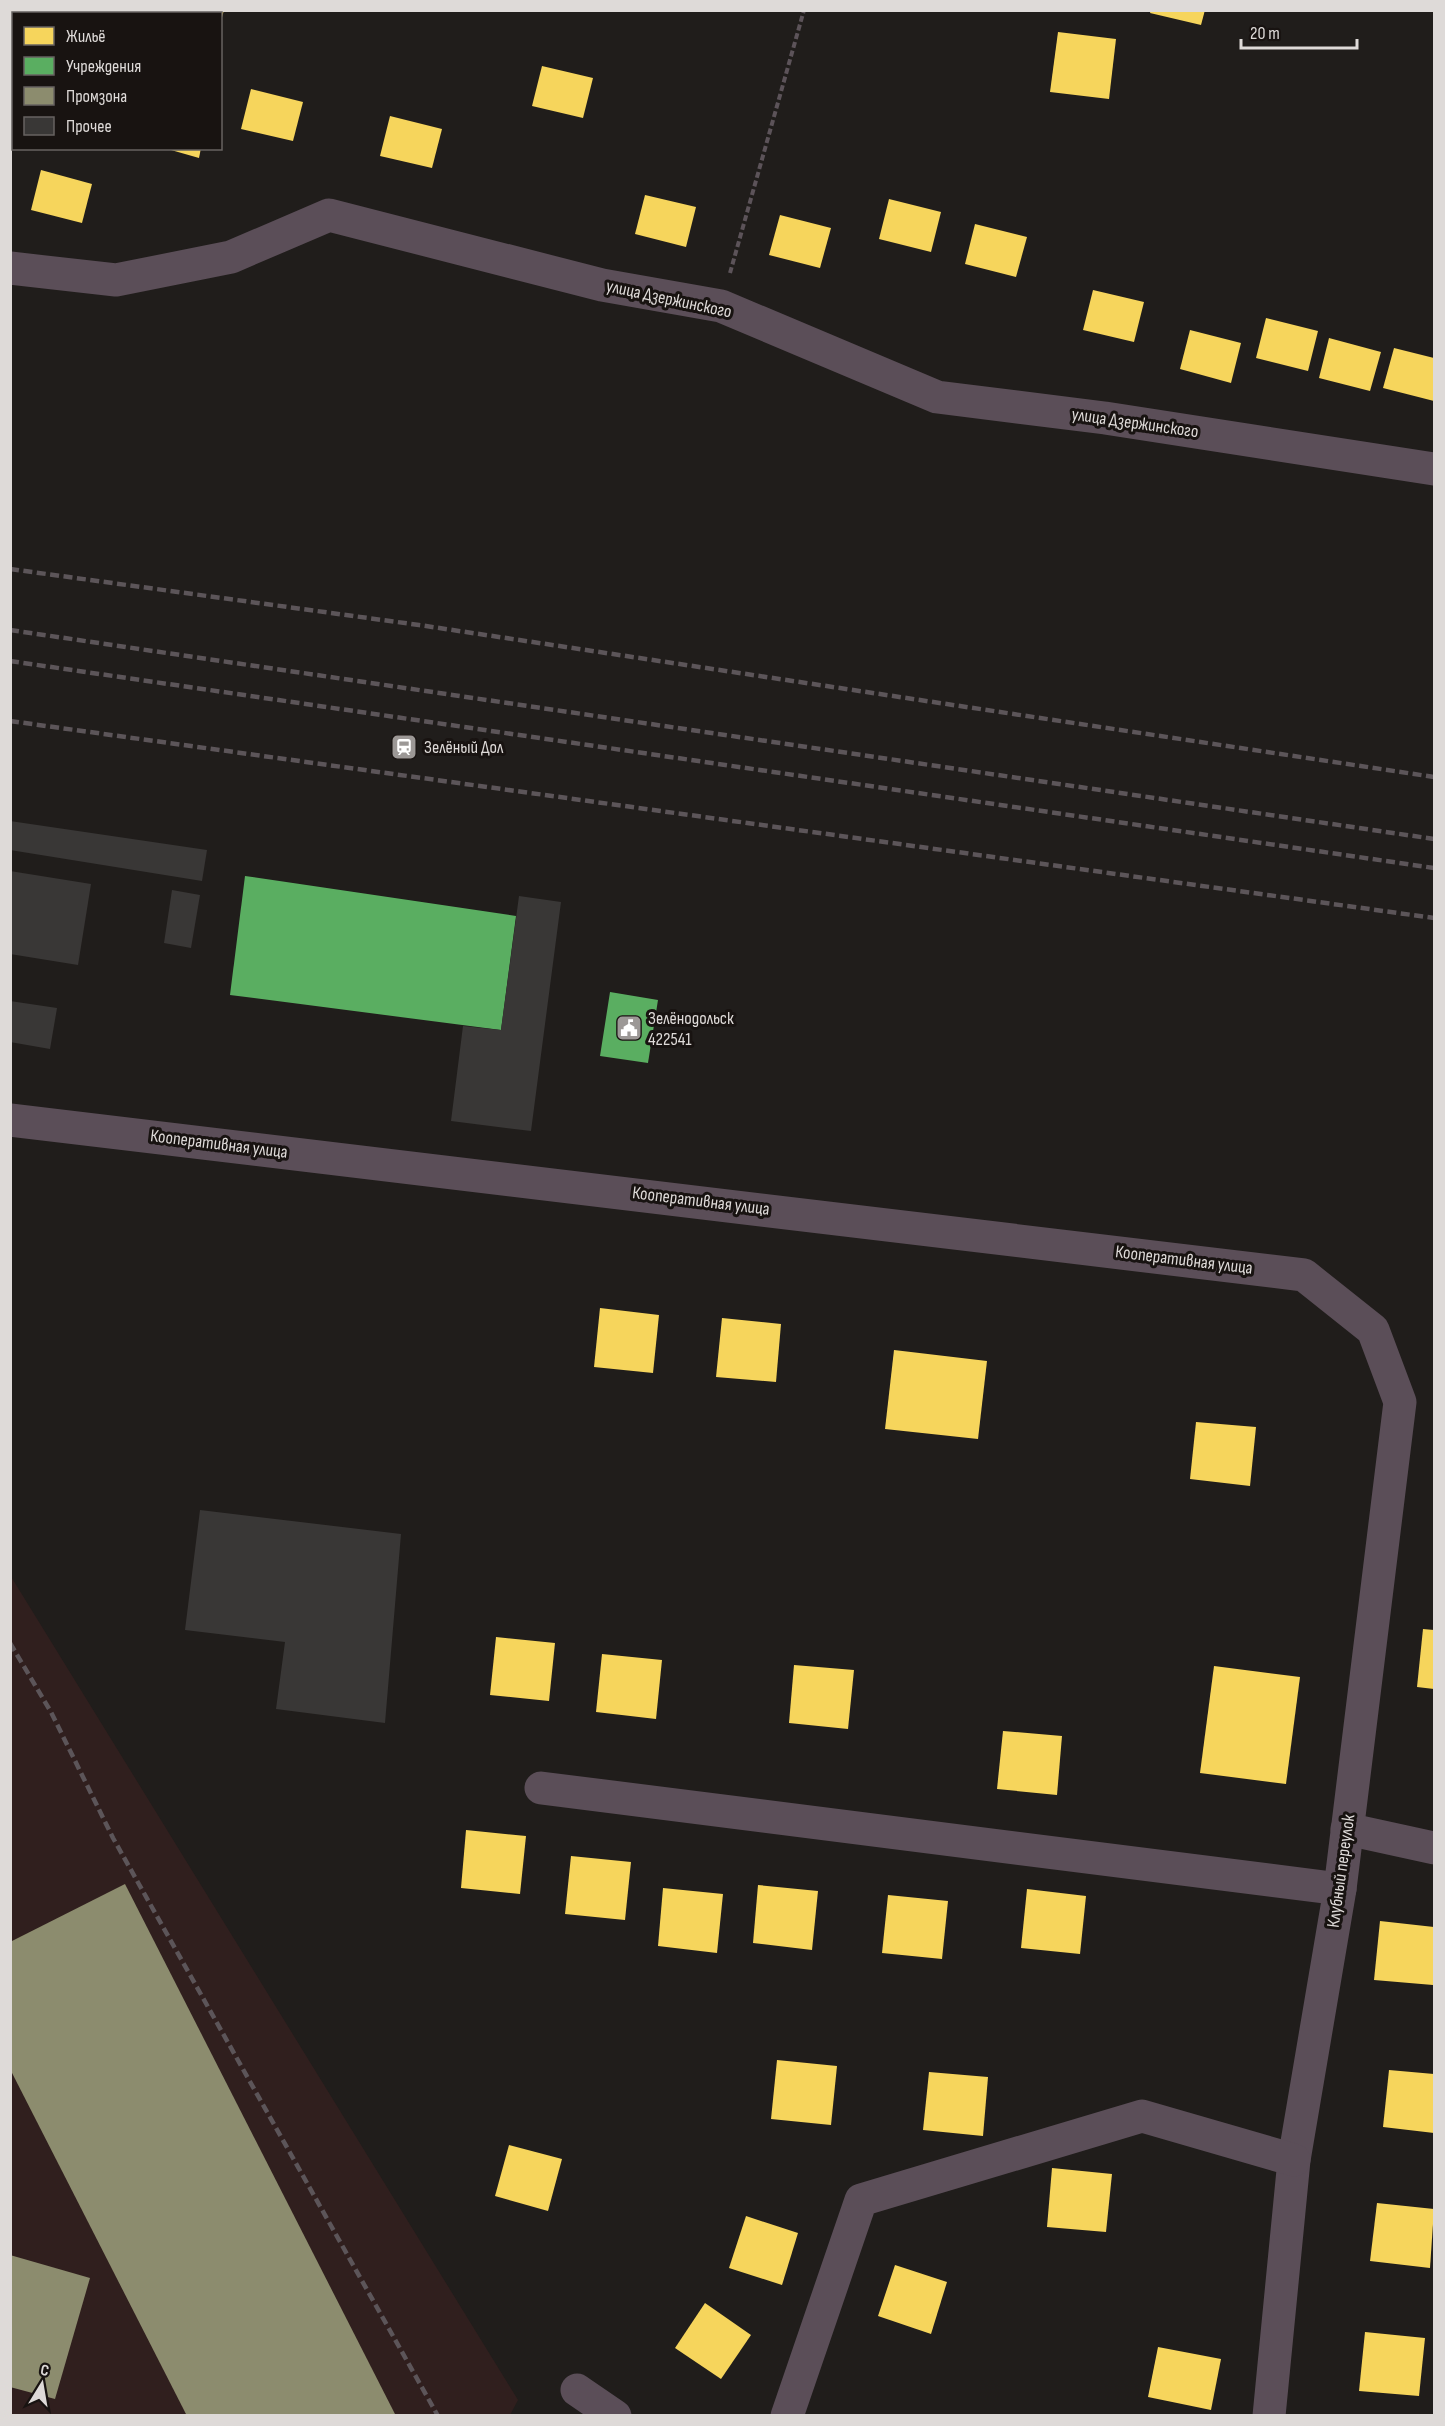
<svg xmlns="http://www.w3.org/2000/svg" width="1445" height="2426" viewBox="0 0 1445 2426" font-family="'Sofia Sans Condensed',sans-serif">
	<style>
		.industrial { fill: #301f1e }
		.homes { fill: #f6d55c }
		.public { fill: #5aae61 }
		.industry { fill: #8c8c6e }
		.building { fill: #393736 }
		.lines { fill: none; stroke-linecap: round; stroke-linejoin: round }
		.path { stroke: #5c5359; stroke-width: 4; stroke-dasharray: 6 3; stroke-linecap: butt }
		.minor { stroke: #5b4e58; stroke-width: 33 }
		.rail { stroke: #5c5559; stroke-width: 4.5; stroke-dasharray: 9 4.5; stroke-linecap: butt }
		.labels { text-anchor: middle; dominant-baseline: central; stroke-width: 6; stroke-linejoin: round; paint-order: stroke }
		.street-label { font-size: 18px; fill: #dedad8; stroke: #181311 }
		.poi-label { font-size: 18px; fill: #dedad8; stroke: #181311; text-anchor: start }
	</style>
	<rect width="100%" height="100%" fill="#201d1b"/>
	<polygon class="industrial" points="10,1575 518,2400 510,2415 11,2415"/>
	<g class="homes">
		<polygon points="169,10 224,10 221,21 220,14 169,14"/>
		<polygon points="1151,10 1205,10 1201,25 1150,13"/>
		<polygon points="1058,32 1116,39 1109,99 1050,92"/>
		<polygon points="542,66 593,78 583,118 532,106"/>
		<polygon points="251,89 303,102 293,141 241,129"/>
		<polygon points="390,116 442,129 432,168 380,156"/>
		<polygon points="164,148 201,148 199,158"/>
		<polygon points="41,170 92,184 82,223 31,210"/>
		<polygon points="645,195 696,207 686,247 635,234"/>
		<polygon points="889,199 941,212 931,252 879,239"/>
		<polygon points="780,215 831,228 820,268 769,255"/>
		<polygon points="975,224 1027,237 1016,277 965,264"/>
		<polygon points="1093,290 1144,302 1134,342 1083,330"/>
		<polygon points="1266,318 1318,331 1308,371 1256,358"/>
		<polygon points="1190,330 1241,343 1231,383 1180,369"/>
		<polygon points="1329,338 1381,352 1370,391 1319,378"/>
		<polygon points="1394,348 1434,358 1434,401 1383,388"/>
		<polygon points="600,1308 659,1315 653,1373 594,1367"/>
		<polygon points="722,1318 781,1324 776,1382 716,1377"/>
		<polygon points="894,1350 987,1361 978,1439 885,1429"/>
		<polygon points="1196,1422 1256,1427 1250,1486 1190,1479"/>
		<polygon points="1423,1629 1434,1630 1434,1689 1417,1687"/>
		<polygon points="496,1637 555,1643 549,1701 490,1695"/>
		<polygon points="602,1654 662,1660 656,1719 596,1712"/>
		<polygon points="794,1665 854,1670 848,1729 789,1723"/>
		<polygon points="1214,1666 1300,1677 1286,1784 1200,1773"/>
		<polygon points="1003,1731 1062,1736 1057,1795 997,1789"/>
		<polygon points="466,1830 526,1836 520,1894 461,1888"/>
		<polygon points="571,1856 631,1862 625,1920 565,1914"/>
		<polygon points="758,1885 818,1891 812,1950 753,1943"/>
		<polygon points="663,1888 723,1894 717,1953 658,1946"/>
		<polygon points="1027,1889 1086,1896 1080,1954 1021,1948"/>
		<polygon points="888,1895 948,1901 942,1959 882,1953"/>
		<polygon points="1380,1921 1434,1927 1433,1985 1374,1980"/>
		<polygon points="777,2060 837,2066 831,2125 771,2119"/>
		<polygon points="1389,2070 1434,2074 1434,2133 1383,2127"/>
		<polygon points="929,2072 988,2077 983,2136 923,2130"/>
		<polygon points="509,2145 562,2159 548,2211 495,2196"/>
		<polygon points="1052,2168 1112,2174 1106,2232 1047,2227"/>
		<polygon points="1377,2203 1434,2209 1430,2268 1370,2261"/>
		<polygon points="746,2216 798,2233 782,2285 729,2268"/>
		<polygon points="895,2265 947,2282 931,2334 878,2316"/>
		<polygon points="705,2303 751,2335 721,2379 675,2348"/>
		<polygon points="1365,2332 1425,2338 1419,2396 1359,2391"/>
		<polygon points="1158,2347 1221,2359 1211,2410 1148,2397"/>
	</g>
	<g class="public">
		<polygon points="245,876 516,916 501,1030 230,995"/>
		<polygon points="610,992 658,1000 648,1063 600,1056"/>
	</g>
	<g class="industry">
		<polygon points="125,1884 396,2416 187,2416 10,2069 10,1942"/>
		<polygon points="10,2255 90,2278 55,2399 10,2387"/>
	</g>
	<g class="building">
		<polygon points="10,821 207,850 202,881 10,850"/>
		<polygon points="10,871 91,884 78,965 10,954"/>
		<polygon points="172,890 200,895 191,948 164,943"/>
		<polygon points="519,896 561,902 531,1131 451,1121 463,1026 501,1030"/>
		<polygon points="10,1001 57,1008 50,1049 10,1042"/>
		<polygon points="200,1510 401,1534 385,1723 276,1709 285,1642 185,1630"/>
	</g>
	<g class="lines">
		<polyline class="path" points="730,273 804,10"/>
		<g class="minor">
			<polyline points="10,268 116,280 231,257 329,215 602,285 721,306 937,397 1105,418 1434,469"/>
			<polyline points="10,1120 1304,1275 1373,1330 1400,1402 1340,1889 1294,2160 1269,2416"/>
			<polyline points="541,1788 1340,1889"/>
			<polyline points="1347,1829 1434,1848"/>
			<polyline points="577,2390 615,2416"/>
			<polyline points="787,2416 861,2200 1142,2116 1294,2160"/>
		</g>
		<g class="rail">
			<polyline points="10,569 419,625 1434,777"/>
			<polyline points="10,630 1434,839"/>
			<polyline points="10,661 1434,868"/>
			<polyline points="10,721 1434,918"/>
			<polyline points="10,1643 51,1712 113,1838 438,2416"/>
		</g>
	</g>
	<defs>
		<g id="station-square" transform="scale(1.35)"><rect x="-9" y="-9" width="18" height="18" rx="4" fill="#9c9896" stroke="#181311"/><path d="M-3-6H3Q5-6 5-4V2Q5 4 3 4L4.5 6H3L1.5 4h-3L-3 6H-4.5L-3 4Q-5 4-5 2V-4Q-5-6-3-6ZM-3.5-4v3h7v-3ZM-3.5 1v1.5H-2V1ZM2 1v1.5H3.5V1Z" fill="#fff"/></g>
		<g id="civic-square" transform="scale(1.35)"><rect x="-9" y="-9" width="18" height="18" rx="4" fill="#9c9896" stroke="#181311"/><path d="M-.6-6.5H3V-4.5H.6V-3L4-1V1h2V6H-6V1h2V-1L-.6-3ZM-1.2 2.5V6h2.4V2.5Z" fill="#fff"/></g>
	</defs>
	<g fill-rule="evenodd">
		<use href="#station-square" x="404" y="747"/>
		<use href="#civic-square" x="629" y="1028"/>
	</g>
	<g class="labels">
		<g class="street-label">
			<text transform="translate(669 299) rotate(12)">улица Дзержинского</text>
			<text transform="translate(1135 423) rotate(8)">улица Дзержинского</text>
			<text transform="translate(219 1144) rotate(7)">Кооперативная улица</text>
			<text transform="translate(701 1201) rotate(7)">Кооперативная улица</text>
			<text transform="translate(1184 1260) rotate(7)">Кооперативная улица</text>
			<text transform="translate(1341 1871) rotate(-82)">Клубный переулок</text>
		</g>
		<g class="poi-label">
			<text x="424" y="747">Зелёный Дол</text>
			<text x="648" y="1018">Зелёнодольск<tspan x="648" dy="21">422541</tspan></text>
		</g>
	</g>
	<rect width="1445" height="2426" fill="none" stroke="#dedad8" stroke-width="24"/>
	<rect x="12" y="12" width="210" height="138" fill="#181311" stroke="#676361" stroke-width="1.5"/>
	<rect x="24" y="27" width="30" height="18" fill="#f6d55c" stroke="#676361" stroke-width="1.5"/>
	<text x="66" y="42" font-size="18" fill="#dedad8">Жильё</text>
	<rect x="24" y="57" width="30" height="18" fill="#5aae61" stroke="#676361" stroke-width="1.5"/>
	<text x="66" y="72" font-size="18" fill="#dedad8">Учреждения</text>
	<rect x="24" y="87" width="30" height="18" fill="#8c8c6e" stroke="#676361" stroke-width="1.5"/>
	<text x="66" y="102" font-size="18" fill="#dedad8">Промзона</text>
	<rect x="24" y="117" width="30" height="18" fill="#393736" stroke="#676361" stroke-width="1.5"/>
	<text x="66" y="132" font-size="18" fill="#dedad8">Прочее</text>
	<g transform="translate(42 2384) rotate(11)" stroke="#181311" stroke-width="4.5" paint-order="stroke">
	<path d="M0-4.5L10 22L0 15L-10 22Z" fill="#dedad8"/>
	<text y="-9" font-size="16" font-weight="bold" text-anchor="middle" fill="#dedad8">С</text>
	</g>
	<path d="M1241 39v9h116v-9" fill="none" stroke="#dedad8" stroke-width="3"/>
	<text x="1250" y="39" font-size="18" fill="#dedad8" stroke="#181311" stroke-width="4.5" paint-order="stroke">20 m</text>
</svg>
